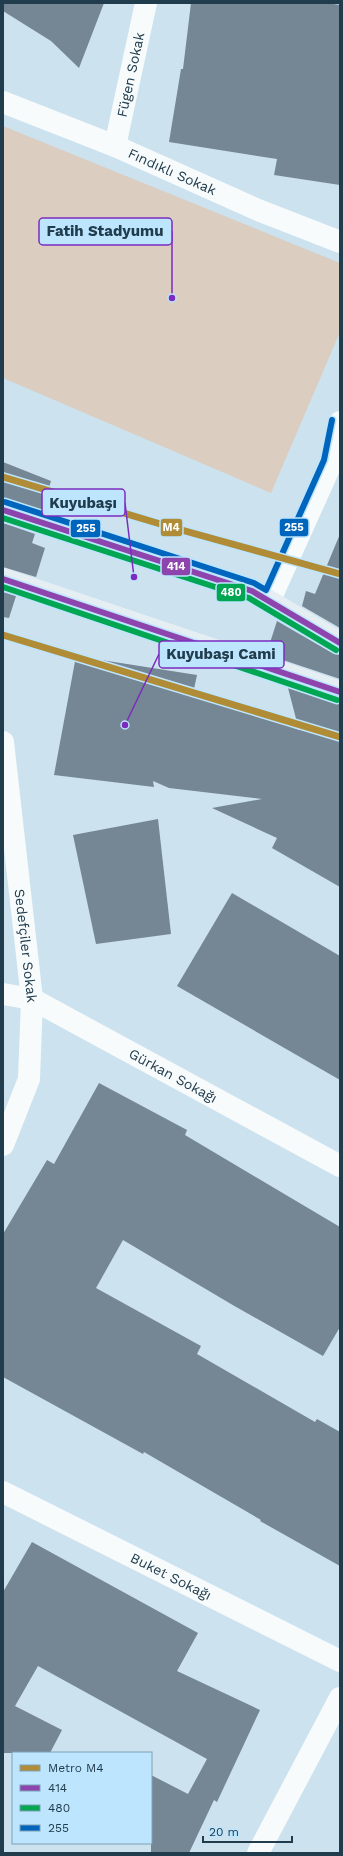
<svg xmlns="http://www.w3.org/2000/svg" width="343" height="1856" viewBox="0 0 343 1856" font-family="'Work Sans',sans-serif">
	<style>
		.green { fill: #dccdc1 }
		.building { fill: #758694 }
		.lines { fill: none; stroke-linecap: round; stroke-linejoin: round }
		.minor { stroke: #f7fbfc; stroke-width: 22 }
		.primary { stroke: #e5eef3; stroke-width: 22 }
		.bus-1-casing { stroke: #bde5fd; stroke-width: 9 }
		.bus-2-casing { stroke: #bde5fd; stroke-width: 9 }
		.bus-3-casing { stroke: #bde5fd; stroke-width: 9 }
		.bus-1 { stroke: #8e44ad; stroke-width: 6 }
		.bus-2 { stroke: #00a651; stroke-width: 6 }
		.bus-3 { stroke: #0065bd; stroke-width: 6 }
		.metro-1-casing { stroke: #bde5fd; stroke-width: 10 }
		.metro-1 { stroke: #b08c37; stroke-width: 7 }
		.labels { text-anchor: middle; dominant-baseline: central; stroke-width: 4; stroke-linejoin: round; paint-order: stroke }
		.street-label { font-size: 14px; fill: #203c4d; stroke: #bde5fd }
		.leader { fill: none; stroke: #7b2cbf; stroke-width: 1.5 }
		.callout-dot { fill: #7b2cbf; stroke: #bde5fd; stroke-width: 1.5 }
		.callout { fill: #bde5fd; stroke: #7b2cbf; stroke-width: 1.5 }
		.callout-label { font-size: 15px; text-anchor: middle; font-weight: bold; fill: #203c4d }
		.line-badge { stroke: #bde5fd; stroke-width: 1.5 }
		.badge-label { font-size: 11px; text-anchor: middle; font-weight: bold; fill: #fff }
	</style>
	<rect width="100%" height="100%" fill="#cce2ee"/>
	<polygon class="green" points="3,126 340,263 340,332 271,493 3,378"/>
	<g class="building">
		<polygon points="3,3 104,3 79,68 51,41 3,11"/>
		<polygon points="191,3 327,3 340,5 340,185 274,175 277,159 169,142 181,69 183,69"/>
		<polygon points="3,462 51,481 42,510 3,498"/>
		<polygon points="3,523 35,534 32,543 45,548 36,577 3,567"/>
		<polygon points="340,534 340,628 302,606 306,591 315,594"/>
		<polygon points="3,592 16,596 9,618 3,617"/>
		<polygon points="277,621 334,654 340,655 340,679 280,659 279,657 267,652"/>
		<polygon points="76,656 197,675 194,689 299,730 288,688 340,704 340,887 272,848 277,838 212,808 262,799 169,788 153,781 154,787 54,775"/>
		<polygon points="158,819 171,934 96,944 73,835"/>
		<polygon points="232,893 340,956 340,1080 177,986"/>
		<polygon points="99,1083 187,1130 185,1135 340,1227 340,1327 323,1356 231,1304 123,1240 96,1288 201,1346 197,1354 315,1422 317,1419 340,1432 340,1566 260,1521 261,1520 144,1452 143,1454 3,1377 3,1234 47,1160 54,1164"/>
		<polygon points="32,1542 198,1633 177,1671 260,1710 217,1802 214,1800 189,1853 151,1853 151,1775 188,1794 207,1759 38,1666 15,1706 62,1730 50,1753 3,1753 3,1592"/>
	</g>
	<g class="lines">
		<g class="minor">
			<path id="s1" d="M3,102L115,146L258,210L340,242"/>
			<path id="s2" d="M115,146L146,3"/>
			<polyline points="269,602 332,462 340,422"/>
			<path id="s3" d="M3,742L32,999L29,1079L3,1145"/>
			<path id="s4" d="M3,994L32,999L340,1166"/>
			<path id="s5" d="M3,1492L340,1661"/>
			<polyline points="258,1853 340,1698"/>
		</g>
		<g class="primary">
			<polyline points="3,510 252,591 340,643"/>
			<polyline points="3,579 340,692"/>
		</g>
		<g class="bus-1-casing">
			<g id="bus-1">
				<polyline points="3,510 252,591 340,643"/>
				<polyline points="3,579 340,692"/>
			</g>
		</g>
		<g class="bus-2-casing">
			<g id="bus-2">
				<polyline points="3,518 249,598 336,650"/>
				<polyline points="3,587 337,700"/>
			</g>
		</g>
		<g class="bus-3-casing">
			<polyline id="bus-3" points="5,502 254,583 266,590 324,460 332,420"/>
		</g>
		<use href="#bus-1" class="bus-1"/>
		<use href="#bus-2" class="bus-2"/>
		<use href="#bus-3" class="bus-3"/>
		<g class="metro-1-casing">
			<g id="metro-1">
				<polyline points="3,477 167,526 340,574"/>
				<polyline points="3,635 340,737"/>
			</g>
		</g>
		<use href="#metro-1" class="metro-1"/>
	</g>
	<g class="labels">
		<g class="street-label">
			<text stroke="none"><textPath href="#s2" startOffset="73">Fügen Sokak</textPath></text>
			<text stroke="none"><textPath href="#s1" startOffset="183">Fındıklı Sokak</textPath></text>
			<text stroke="none"><textPath href="#s3" startOffset="205">Sedefçiler Sokak</textPath></text>
			<text stroke="none"><textPath href="#s4" startOffset="190">Gürkan Sokağı</textPath></text>
			<text stroke="none"><textPath href="#s5" startOffset="188">Buket Sokağı</textPath></text>
		</g>
	</g>
	<path class="leader" d="M172 298L172 231M134 577L125 503M125 725L159 654"/>
	<g class="callout-dot">
		<circle cx="172" cy="298" r="4"/>
		<circle cx="134" cy="577" r="4"/>
		<circle cx="125" cy="725" r="4"/>
	</g>
	<g class="callout">
		<rect x="39" y="218" width="133" height="27" rx="4"/>
		<rect x="42" y="489" width="83" height="27" rx="4"/>
		<rect x="159" y="641" width="125" height="27" rx="4"/>
	</g>
	<g class="callout-label">
		<text x="105" y="236">Fatih Stadyumu</text>
		<text x="83" y="508">Kuyubaşı</text>
		<text x="221" y="659">Kuyubaşı Cami</text>
	</g>
	<g class="line-badge">
		<rect x="160" y="518" width="23" height="19" rx="4" fill="#b08c37"/>
		<rect x="279" y="518" width="30" height="19" rx="4" fill="#0065bd"/>
		<rect x="70" y="519" width="31" height="19" rx="4" fill="#0065bd"/>
		<rect x="161" y="557" width="30" height="19" rx="4" fill="#8e44ad"/>
		<rect x="216" y="583" width="30" height="19" rx="4" fill="#00a651"/>
	</g>
	<g class="badge-label">
		<text x="171" y="531">M4</text>
		<text x="294" y="531">255</text>
		<text x="86" y="532">255</text>
		<text x="176" y="570">414</text>
		<text x="231" y="596">480</text>
	</g>
	<rect width="343" height="1856" fill="none" stroke="#203c4d" stroke-width="8"/>
	<rect x="12" y="1752" width="140" height="92" fill="#bde5fd" stroke="#7ea1b7"/>
	<rect x="20" y="1765" width="20" height="6" fill="#b08c37" stroke="#7ea1b7"/>
	<text x="48" y="1772" font-size="12" fill="#203c4d">Metro M4</text>
	<rect x="20" y="1785" width="20" height="6" fill="#8e44ad" stroke="#7ea1b7"/>
	<text x="48" y="1792" font-size="12" fill="#203c4d">414</text>
	<rect x="20" y="1805" width="20" height="6" fill="#00a651" stroke="#7ea1b7"/>
	<text x="48" y="1812" font-size="12" fill="#203c4d">480</text>
	<rect x="20" y="1825" width="20" height="6" fill="#0065bd" stroke="#7ea1b7"/>
	<text x="48" y="1832" font-size="12" fill="#203c4d">255</text>
	<path d="M203 1836v6h89v-6" fill="none" stroke="#203c4d" stroke-width="2"/>
	<text x="209" y="1836" font-size="12" fill="#203c4d" stroke="#bde5fd" stroke-width="3" paint-order="stroke">20 m</text>
</svg>
